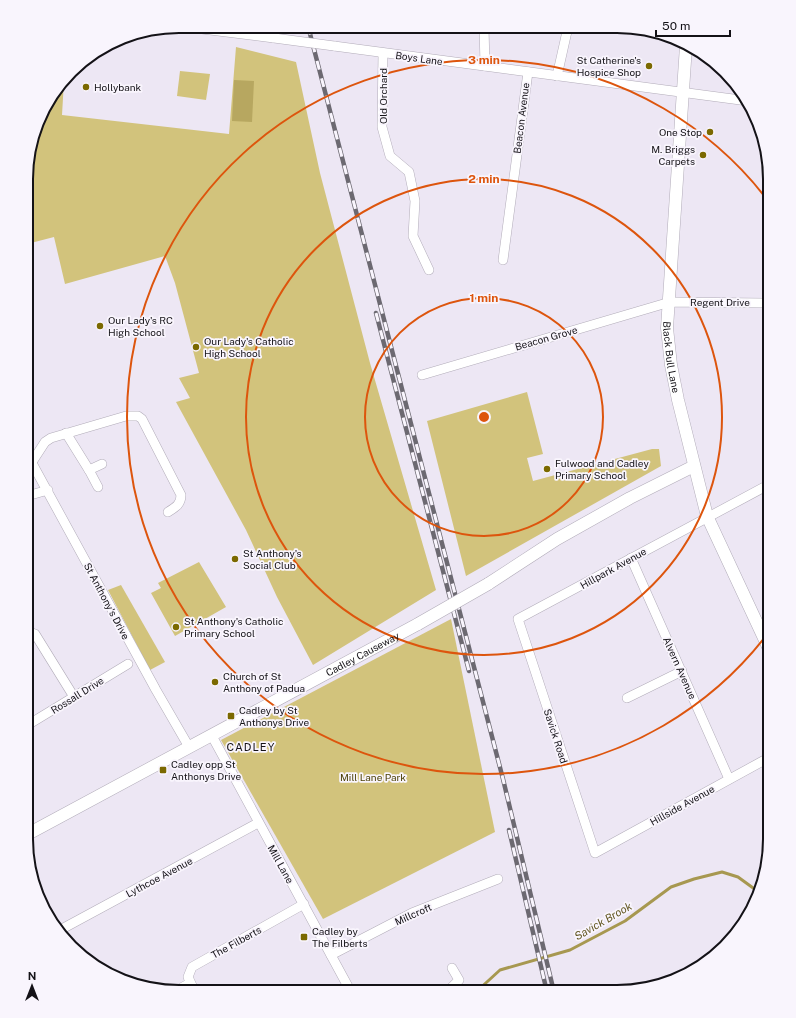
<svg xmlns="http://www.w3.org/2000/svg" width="796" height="1018" viewBox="0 0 796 1018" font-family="'Public Sans',sans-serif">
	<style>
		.green { fill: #d2c37c }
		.forest { fill: #b7a760 }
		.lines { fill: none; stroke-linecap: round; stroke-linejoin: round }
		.stream { stroke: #a79850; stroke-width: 3 }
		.street-casing { stroke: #b2acb9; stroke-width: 10 }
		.secondary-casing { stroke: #b2acb9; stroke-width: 13 }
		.street { stroke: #fff; stroke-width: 9 }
		.secondary { stroke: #fff; stroke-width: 12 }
		.rail-casing { stroke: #6c6971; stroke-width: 4.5 }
		.rail { stroke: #f9f5fd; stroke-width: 3; stroke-dasharray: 9; stroke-linecap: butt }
		.street-bridge-casing { stroke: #b2acb9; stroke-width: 10; stroke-linecap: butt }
		.secondary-bridge-casing { stroke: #b2acb9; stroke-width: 13; stroke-linecap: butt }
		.street-bridge { stroke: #fff; stroke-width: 9 }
		.secondary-bridge { stroke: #fff; stroke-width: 12 }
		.ring { fill: none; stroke: #dd550d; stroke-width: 2 }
		.poi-dot { fill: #7b6900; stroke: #f9f5fd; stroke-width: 1.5 }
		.labels { text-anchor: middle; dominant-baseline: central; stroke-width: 3.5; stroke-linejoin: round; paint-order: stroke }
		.street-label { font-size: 10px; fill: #141217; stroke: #f9f5fd }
		.poi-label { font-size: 10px; fill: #141217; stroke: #f9f5fd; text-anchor: start }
		.park-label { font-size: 10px; fill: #4d4207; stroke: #f9f5fd }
		.neighbourhood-label { font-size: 11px; letter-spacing: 1px; fill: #141217; stroke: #f9f5fd }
		.water-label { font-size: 11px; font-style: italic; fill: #625621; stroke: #f9f5fd }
		.rim { fill: none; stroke: #141217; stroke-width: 2 }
		.centre { fill: #dd550d; stroke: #f9f5fd; stroke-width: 2 }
		.ring-label { font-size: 12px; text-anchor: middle; font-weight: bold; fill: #dd550d; stroke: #f9f5fd; stroke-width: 3.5; stroke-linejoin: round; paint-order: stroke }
	</style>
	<rect width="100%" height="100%" fill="#ede7f4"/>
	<g class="green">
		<polygon points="236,47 296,62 320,173 370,363 436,590 313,665 277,597 246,530 176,402 190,398 179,378 199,373 175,283 165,256 65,284 54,237 27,244 27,159 46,103 64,81 62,115 229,134"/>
		<polygon points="180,71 210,74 206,100 177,96"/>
		<polygon points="527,392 543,454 527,458 533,481 652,449 659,449 661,466 466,576 427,421"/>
		<polygon points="199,562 226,607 175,636 151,593 161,588 158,583"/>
		<polygon points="121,585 165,662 150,670 108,590"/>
		<polygon points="451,619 495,832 323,919 221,740"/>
	</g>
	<polygon class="forest" points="234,80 254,81 252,122 232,121"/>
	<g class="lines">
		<polyline class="stream" points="476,992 500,970 570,950 625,921 671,887 694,879 722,872 738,877 760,893"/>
		<g class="street-casing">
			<g id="street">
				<polyline points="178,26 274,38"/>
				<polyline points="484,27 485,66"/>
				<polyline points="334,46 748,101"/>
				<polyline points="383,53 382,127 390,156 409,172 415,201 413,236 429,270"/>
				<polyline points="557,76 568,27"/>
				<polyline points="503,260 528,72"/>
				<polyline points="422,375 670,302 770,303"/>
				<polyline points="66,433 89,470 98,487"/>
				<polyline points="27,454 156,690 189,747"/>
				<path d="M32,462L45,442L51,438L126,416H138L142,419L181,495C181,504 176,507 168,512"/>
				<polyline points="89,470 102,464"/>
				<polyline points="27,496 48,490"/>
				<polyline points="631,558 729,779"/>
				<polyline points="26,631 35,634 74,697"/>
				<polyline points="627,698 682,671"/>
				<polyline points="26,726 128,664"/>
				<polyline points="212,736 351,992"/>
				<polyline points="770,757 595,853 518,619 770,484"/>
				<polyline points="60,930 258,823"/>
				<polyline points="331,955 412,913 498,879"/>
				<polyline points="174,992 190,983"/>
				<polyline points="195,992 188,977 192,967 304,904"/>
				<polyline points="447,992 459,980 452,968"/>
			</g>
		</g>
		<g class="secondary-casing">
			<g id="secondary">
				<path id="s1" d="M686,46L667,328L671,365L678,400L707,516L770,651"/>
				<polyline points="488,584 557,539 630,498 694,466"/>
				<path id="s2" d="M26,835L418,624"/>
			</g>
		</g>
		<use href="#street" class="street"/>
		<use href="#secondary" class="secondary"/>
		<g class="rail-casing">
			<g id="rail">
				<polyline points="308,26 503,779 554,992"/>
				<polyline points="376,313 469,671"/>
				<polyline points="509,830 547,992"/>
			</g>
		</g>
		<use href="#rail" class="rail"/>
		<g class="street-bridge-casing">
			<polyline id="street-bridge" points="274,38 334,46"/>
		</g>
		<g class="secondary-bridge-casing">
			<polyline id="secondary-bridge" points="418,624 488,584"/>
		</g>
		<use href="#street-bridge" class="street-bridge"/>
		<use href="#secondary-bridge" class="secondary-bridge"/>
	</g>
	<g class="ring">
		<circle cx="484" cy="417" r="119"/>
		<circle cx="484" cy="417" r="238"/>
		<path d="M769 632A357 357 0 1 1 769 202"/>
	</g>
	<g class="poi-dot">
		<circle cx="649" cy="66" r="4"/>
		<circle cx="86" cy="87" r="4"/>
		<circle cx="710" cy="132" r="4"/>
		<circle cx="703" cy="155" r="4"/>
		<circle cx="100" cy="326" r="4"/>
		<circle cx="196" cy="347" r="4"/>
		<circle cx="547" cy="469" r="4"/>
		<circle cx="235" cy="559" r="4"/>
		<circle cx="176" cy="627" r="4"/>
		<circle cx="215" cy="682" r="4"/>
		<rect x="227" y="712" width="8" height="8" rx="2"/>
		<rect x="159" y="766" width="8" height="8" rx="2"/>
		<rect x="300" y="933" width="8" height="8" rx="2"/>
	</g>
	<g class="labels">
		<g class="street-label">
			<text transform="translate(419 58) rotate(8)">Boys Lane</text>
			<text transform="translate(383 96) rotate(-90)">Old Orchard</text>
			<text transform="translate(521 118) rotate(-83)">Beacon Avenue</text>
			<text x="720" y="302">Regent Drive</text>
			<text transform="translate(546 338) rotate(-16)">Beacon Grove</text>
			<text stroke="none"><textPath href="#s1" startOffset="312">Black Bull Lane</textPath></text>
			<text transform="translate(613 568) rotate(-29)">Hillpark Avenue</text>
			<text transform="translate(107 601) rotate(62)">St Anthony's Drive</text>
			<text stroke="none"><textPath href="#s2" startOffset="382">Cadley Causeway</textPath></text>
			<text transform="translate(680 668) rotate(66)">Alvern Avenue</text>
			<text transform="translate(77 695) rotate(-32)">Rossall Drive</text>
			<text transform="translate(556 736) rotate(72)">Savick Road</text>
			<text transform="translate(682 805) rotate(-29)">Hillside Avenue</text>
			<text transform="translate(281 864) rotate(61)">Mill Lane</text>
			<text transform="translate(159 877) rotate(-28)">Lythcoe Avenue</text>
			<text transform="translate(413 914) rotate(-24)">Millcroft</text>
			<text transform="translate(236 942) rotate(-29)">The Filberts</text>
		</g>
		<g class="poi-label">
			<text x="641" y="60" text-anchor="end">St Catherine's<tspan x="641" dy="12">Hospice Shop</tspan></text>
			<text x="94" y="87">Hollybank</text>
			<text x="702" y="132" text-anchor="end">One Stop</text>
			<text x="695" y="149" text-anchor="end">M. Briggs<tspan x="695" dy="12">Carpets</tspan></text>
			<text x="108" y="320">Our Lady's RC<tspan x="108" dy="12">High School</tspan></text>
			<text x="204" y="341">Our Lady's Catholic<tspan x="204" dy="12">High School</tspan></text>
			<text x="555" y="463">Fulwood and Cadley<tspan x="555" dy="12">Primary School</tspan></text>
			<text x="243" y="553">St Anthony's<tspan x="243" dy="12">Social Club</tspan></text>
			<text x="184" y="621">St Anthony's Catholic<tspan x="184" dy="12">Primary School</tspan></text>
			<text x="223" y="676">Church of St<tspan x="223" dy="12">Anthony of Padua</tspan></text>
			<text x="239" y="710">Cadley by St<tspan x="239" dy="12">Anthonys Drive</tspan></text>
			<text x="171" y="764">Cadley opp St<tspan x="171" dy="12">Anthonys Drive</tspan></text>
			<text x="312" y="931">Cadley by<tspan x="312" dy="12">The Filberts</tspan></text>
		</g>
		<g class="park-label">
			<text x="373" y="777">Mill Lane Park</text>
		</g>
		<g class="neighbourhood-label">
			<text x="251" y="747">CADLEY</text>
		</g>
		<g class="water-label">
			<text transform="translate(603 921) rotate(-30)">Savick Brook</text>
		</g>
	</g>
	<path d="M0 0H796V1018H0ZM179 33H617A146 146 0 0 1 763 179V839A146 146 0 0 1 617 985H179A146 146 0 0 1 33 839V179A146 146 0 0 1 179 33Z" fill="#f9f5fd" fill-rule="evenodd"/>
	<path class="rim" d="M179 33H617A146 146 0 0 1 763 179V839A146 146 0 0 1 617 985H179A146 146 0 0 1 33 839V179A146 146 0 0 1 179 33Z"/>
	<circle cx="484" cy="417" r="6" class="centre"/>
	<g class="ring-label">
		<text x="484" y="64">3 min</text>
		<text x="484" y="183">2 min</text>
		<text x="484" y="302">1 min</text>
	</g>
	<g transform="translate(32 986)" stroke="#f9f5fd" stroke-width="3" paint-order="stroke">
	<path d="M0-3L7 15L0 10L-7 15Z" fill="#141217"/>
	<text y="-6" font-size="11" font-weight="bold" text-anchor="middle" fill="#141217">N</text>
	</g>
	<path d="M656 30v6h74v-6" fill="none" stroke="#141217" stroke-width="2"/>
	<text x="662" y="30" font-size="12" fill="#141217" stroke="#f9f5fd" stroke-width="3" paint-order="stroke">50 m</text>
</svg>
